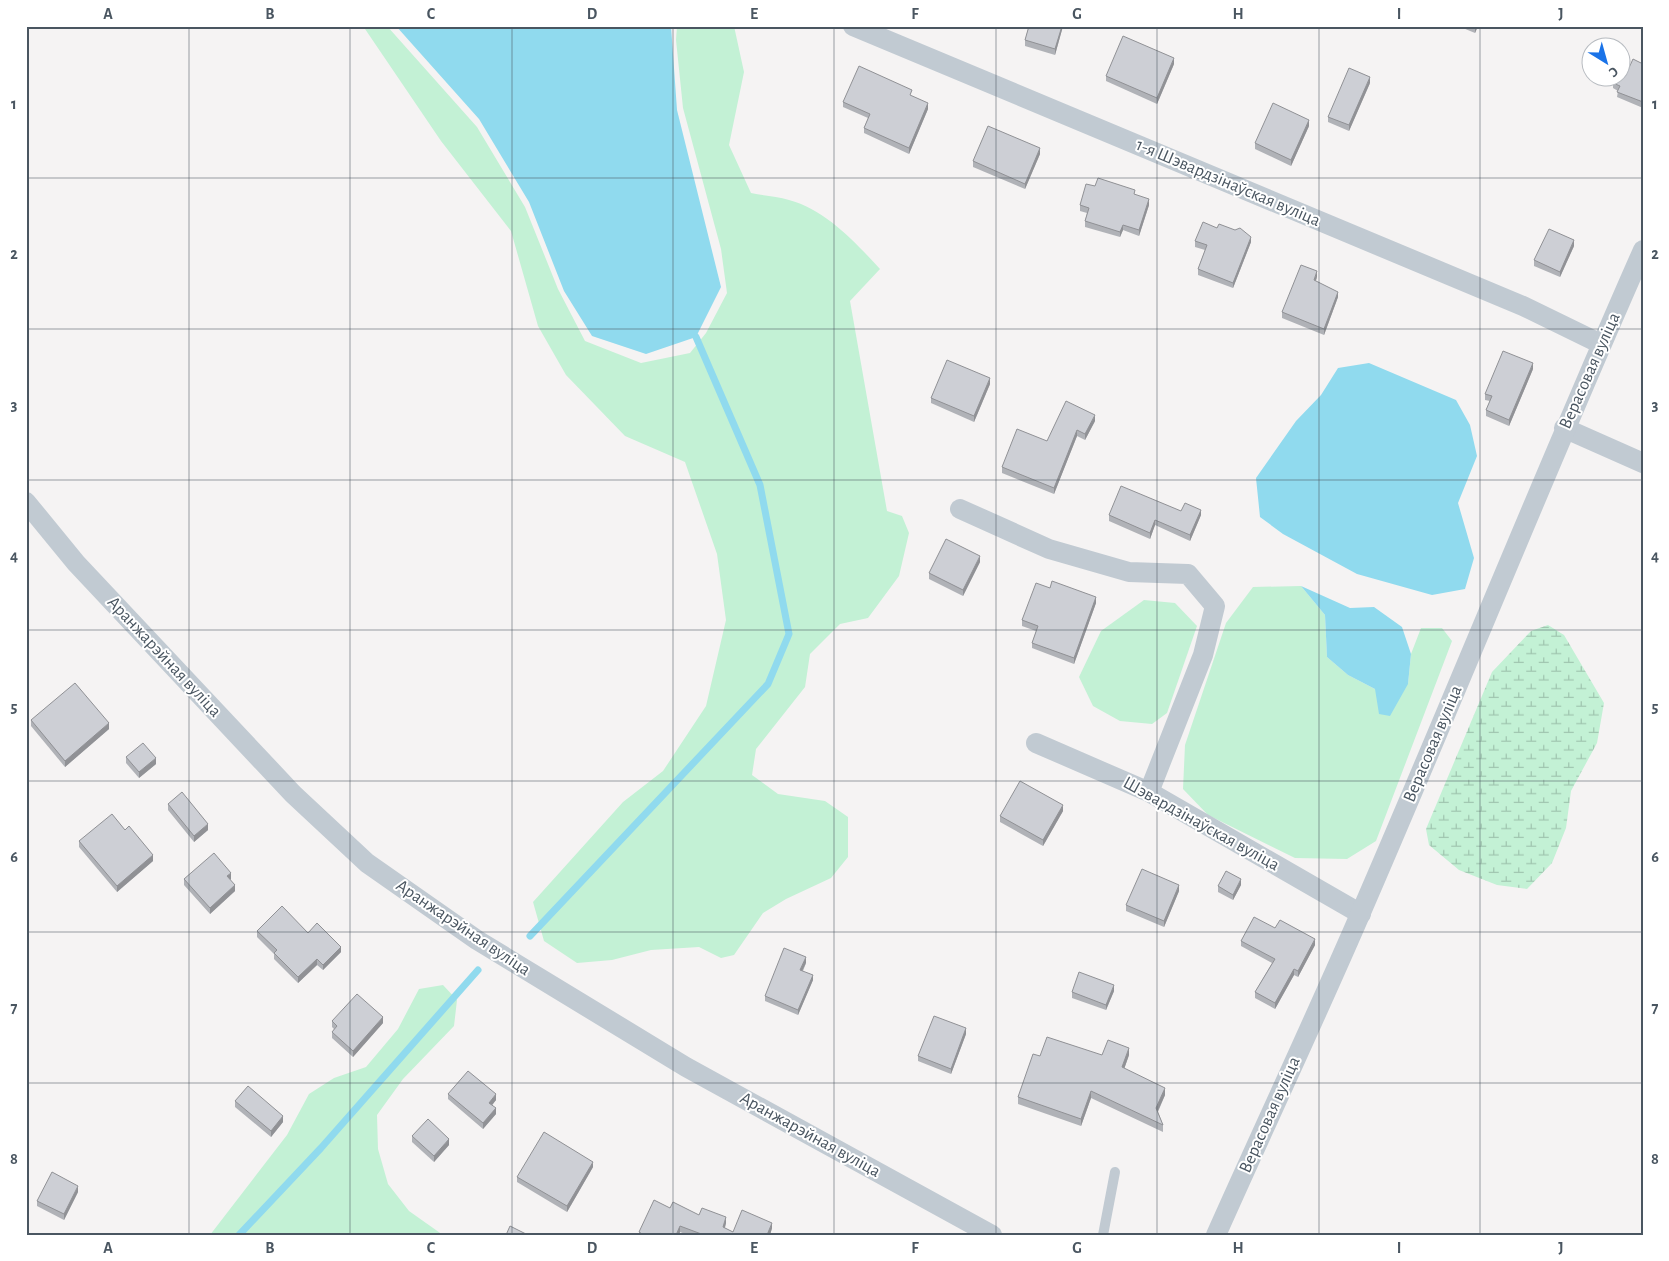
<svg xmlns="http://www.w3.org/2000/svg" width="1669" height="1261" viewBox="0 0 1669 1261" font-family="'Alegreya Sans',sans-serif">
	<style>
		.grass { fill: #c3f1d5 }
		.wetland { fill: url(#wetland-marsh) }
		.water { fill: #90daee }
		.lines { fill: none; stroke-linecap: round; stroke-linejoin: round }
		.stream { stroke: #90daee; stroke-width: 7 }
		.service { stroke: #c1cad2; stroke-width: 10 }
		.minor { stroke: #c1cad2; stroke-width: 20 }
		.wall { fill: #b0b2b7 }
		.shaded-wall { fill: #909195 }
		.building { fill: #cdcfd5; stroke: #909195 }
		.grid { fill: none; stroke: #4a5661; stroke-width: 1; stroke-opacity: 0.55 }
		.labels { text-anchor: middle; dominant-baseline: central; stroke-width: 4; stroke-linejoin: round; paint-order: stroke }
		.street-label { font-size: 18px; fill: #4a5661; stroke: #fff }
		.neatline { fill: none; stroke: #4a5661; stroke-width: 2 }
		.grid-label { font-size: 16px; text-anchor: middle; font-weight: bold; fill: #4a5661 }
	</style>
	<defs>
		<pattern id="wetland-marsh" width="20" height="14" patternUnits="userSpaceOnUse" patternTransform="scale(1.25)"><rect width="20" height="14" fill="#c3f1d5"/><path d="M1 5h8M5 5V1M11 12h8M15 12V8" fill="none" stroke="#a0c6b0"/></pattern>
	</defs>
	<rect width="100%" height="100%" fill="#f5f3f3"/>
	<g class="grass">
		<path d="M363,26H387L477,127L525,207L558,289L585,341L641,363L690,353L706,333L727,293L721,249L683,108L676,40L677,26H734L744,72L729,145L751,193C764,196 777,196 789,200C826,210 855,242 880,269L850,301L887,511L902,516L909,533L899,576L868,618L840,624L810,654L805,687L756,749L752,775L778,794L825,801L848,817V857L831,878L786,899L763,913L734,955L721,958L699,947L651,950L612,960L577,963L544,941L533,902L623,802L663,771L706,706L726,620L717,554L685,462L625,436L566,375L538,326L511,231L441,141Z"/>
		<polygon points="1301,586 1325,615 1327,657 1348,675 1375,689 1408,684 1411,654 1421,628 1442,628 1452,641 1376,841 1347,859 1295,858 1208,815 1183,789 1185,745 1226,623 1253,587"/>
		<polygon points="1144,600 1175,603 1197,626 1167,713 1152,724 1120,721 1093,706 1079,677 1101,631"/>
		<polygon points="443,985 457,1000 454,1026 403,1079 377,1115 378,1149 388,1184 409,1211 443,1235 210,1235 287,1135 309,1094 334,1078 366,1067 398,1029 419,989"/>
	</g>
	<polygon class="wetland" points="1548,625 1564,635 1604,703 1597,743 1571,791 1566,828 1552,863 1527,889 1497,885 1459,870 1429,845 1426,829 1492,672 1531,631"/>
	<g class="water">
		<polygon points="396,26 671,26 677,110 721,287 696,337 646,354 592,336 564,291 529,202 479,119"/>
		<polygon points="1369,363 1456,400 1470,425 1477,456 1458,503 1474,558 1465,589 1432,595 1357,574 1283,534 1260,517 1256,478 1296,421 1321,395 1338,368"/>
		<polygon points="1301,586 1350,608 1374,607 1402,627 1411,654 1408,684 1390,716 1379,714 1375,689 1348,675 1327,657 1325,615"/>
	</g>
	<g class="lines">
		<g class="stream">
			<polyline points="530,936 768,684 789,634 760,485 696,337"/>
			<polyline points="239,1235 321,1148 478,970"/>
		</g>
		<polyline class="service" points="1103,1235 1115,1172"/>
		<g class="minor">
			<polyline points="853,26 1523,306 1601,344"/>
			<polyline points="1564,428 1643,463"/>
			<polyline points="26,502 76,563 293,794 367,863 477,940 686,1067 992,1235"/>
			<polyline points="960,509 1049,549 1129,572 1188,574 1215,606 1203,655 1149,792"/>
			<polyline points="1036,743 1149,792 1361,914"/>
			<path d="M1216,1235C1264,1127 1315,1019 1362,910C1457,691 1546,469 1643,250"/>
		</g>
	</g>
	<g class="wall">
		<polygon points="1029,26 1063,26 1055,55 1025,46 1025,40"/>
		<polygon points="1458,26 1478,26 1475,33"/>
		<polygon points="1174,64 1157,104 1106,81 1106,76"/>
		<polygon points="1643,64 1643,108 1617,97 1618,91 1613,88 1613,83 1628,70"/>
		<polygon points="1370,83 1349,131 1328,122 1328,117"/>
		<polygon points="912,96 928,109 909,154 864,133 864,128 868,118 843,107 843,102"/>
		<polygon points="1309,126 1291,166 1255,149 1255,143"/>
		<polygon points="1040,154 1025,189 973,167 973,161"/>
		<polygon points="1095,186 1135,195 1149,205 1139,236 1123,230 1120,237 1085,227 1085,221 1087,213 1080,211 1080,205"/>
		<polygon points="1195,241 1251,242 1233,288 1198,275 1198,269 1205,250 1195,247"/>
		<polygon points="1574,246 1560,277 1534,266 1534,260"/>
		<polygon points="1317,277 1316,281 1338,297 1324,335 1282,318 1282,312"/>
		<polygon points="1533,369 1509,426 1486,416 1486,410 1490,401 1485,400 1485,394"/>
		<polygon points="990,384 974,422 931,403 931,398"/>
		<polygon points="1095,421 1085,440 1077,436 1054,494 1002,473 1002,467 1047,441"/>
		<polygon points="1181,511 1201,515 1190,541 1155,525 1150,539 1109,521 1109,515"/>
		<polygon points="980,562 963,596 929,579 929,573"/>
		<polygon points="1050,588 1096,603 1074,664 1032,648 1032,643 1036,631 1022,626 1022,620"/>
		<polygon points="31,720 109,729 65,767 31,726"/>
		<polygon points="126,757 156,764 139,778 126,763"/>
		<polygon points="168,804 208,830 194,842 168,810"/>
		<polygon points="1063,811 1043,846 1000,822 1000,816"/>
		<polygon points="125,830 153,861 117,892 79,847 79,841"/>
		<polygon points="184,879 231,879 230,880 235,891 210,914 184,885"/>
		<polygon points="1241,885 1233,900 1218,892 1218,886"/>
		<polygon points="1179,891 1164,927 1126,911 1126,905"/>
		<polygon points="1275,928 1315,945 1298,977 1294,975 1275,1009 1255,998 1255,992 1272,963 1241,946 1241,941"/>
		<polygon points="257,931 308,933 341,952 323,970 317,965 298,983 274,959 274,954 257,937"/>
		<polygon points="806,963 803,971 813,980 798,1015 765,1001 765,996"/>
		<polygon points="1114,991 1106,1010 1072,998 1072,992"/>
		<polygon points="332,1021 383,1023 353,1057 332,1038 332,1032 334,1029 332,1027"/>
		<polygon points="966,1034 951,1074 918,1061 918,1056"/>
		<polygon points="1102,1055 1129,1055 1124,1069 1165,1095 1158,1112 1163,1125 1163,1132 1091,1098 1081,1126 1018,1104 1018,1097 1040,1056"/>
		<polygon points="448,1094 496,1100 492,1105 496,1114 483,1129 448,1099"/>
		<polygon points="235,1101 283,1122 271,1137 235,1107"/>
		<polygon points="412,1136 449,1145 434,1162 412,1142"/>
		<polygon points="593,1167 567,1212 517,1182 517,1177"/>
		<polygon points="78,1192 64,1220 37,1206 37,1201"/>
		<polygon points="670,1208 726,1223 725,1228 733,1232 772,1228 770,1235 688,1235 680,1232 679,1235 639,1235 639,1232"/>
	</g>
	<g class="shaded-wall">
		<polygon points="1062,26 1063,26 1055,55 1055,49"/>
		<polygon points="1475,26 1478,26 1475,33"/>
		<polygon points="1174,58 1174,64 1157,104 1157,98"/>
		<polygon points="1370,77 1370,83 1349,131 1349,125"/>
		<polygon points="928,103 928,109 909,154 909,148"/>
		<polygon points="1309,120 1309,126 1291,166 1291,160"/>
		<polygon points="1040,148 1040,154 1025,189 1025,184"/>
		<polygon points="1149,199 1149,205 1139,236 1139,230"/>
		<polygon points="1123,225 1123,230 1120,237 1120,232"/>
		<polygon points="1251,237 1251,242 1233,288 1233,283"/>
		<polygon points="1574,240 1574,246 1560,277 1560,272"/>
		<polygon points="1317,271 1317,277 1314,285 1314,280"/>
		<polygon points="1338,292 1338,297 1324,335 1324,329"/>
		<polygon points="1533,363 1533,369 1509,426 1509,420"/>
		<polygon points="990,378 990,384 974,422 974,416"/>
		<polygon points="1095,415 1095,421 1085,440 1085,434"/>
		<polygon points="1077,430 1077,436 1054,494 1054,488"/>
		<polygon points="1201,510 1201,515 1190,541 1190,535"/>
		<polygon points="1155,520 1155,525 1150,539 1150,533"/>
		<polygon points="980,556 980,562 963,596 963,590"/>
		<polygon points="1096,597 1096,603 1074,664 1074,658"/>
		<polygon points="109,723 109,729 65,767 65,761"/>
		<polygon points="156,758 156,764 139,778 139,772"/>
		<polygon points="1063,805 1063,811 1043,846 1043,840"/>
		<polygon points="208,824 208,830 194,842 194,836"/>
		<polygon points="153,855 153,861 117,892 117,886"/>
		<polygon points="231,873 231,879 227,882 227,876"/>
		<polygon points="1241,879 1241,885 1233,900 1233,895"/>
		<polygon points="235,885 235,891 210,914 210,908"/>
		<polygon points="1179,885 1179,891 1164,927 1164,921"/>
		<polygon points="1315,939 1315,945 1298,977 1298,971"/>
		<polygon points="341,947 341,952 323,970 323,965"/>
		<polygon points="806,957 806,963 800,975 800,970"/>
		<polygon points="317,959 317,965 298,983 298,977"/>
		<polygon points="1294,969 1294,975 1275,1009 1275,1003"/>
		<polygon points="813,975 813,980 798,1015 798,1010"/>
		<polygon points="1114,985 1114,991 1106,1010 1106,1005"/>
		<polygon points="383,1017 383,1023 353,1057 353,1051"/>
		<polygon points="966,1028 966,1034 951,1074 951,1069"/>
		<polygon points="1129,1048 1129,1055 1122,1075 1122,1067"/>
		<polygon points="1165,1088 1165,1095 1156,1115 1156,1108"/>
		<polygon points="1091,1091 1091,1098 1081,1126 1081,1119"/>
		<polygon points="496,1094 496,1100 489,1109 489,1103"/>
		<polygon points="496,1108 496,1114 483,1129 483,1123"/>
		<polygon points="283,1116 283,1122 271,1137 271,1131"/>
		<polygon points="449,1139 449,1145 434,1162 434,1156"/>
		<polygon points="593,1162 593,1167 567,1212 567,1206"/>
		<polygon points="78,1186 78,1192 64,1220 64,1214"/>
		<polygon points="726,1217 726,1223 723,1233 723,1227"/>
		<polygon points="772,1223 772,1228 770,1235 767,1235"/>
		<polygon points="680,1226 680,1232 679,1235 676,1235"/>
	</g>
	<g class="building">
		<polygon points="1029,26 1062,26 1055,49 1025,40"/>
		<polygon points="1123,36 1174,58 1157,98 1106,76"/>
		<polygon points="1633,59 1643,64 1643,102 1617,92 1620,86 1613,83 1615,78 1622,78 1622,68 1628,70"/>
		<polygon points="859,66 912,90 910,95 928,103 909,148 864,128 870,114 843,102"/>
		<polygon points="1349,68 1370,77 1349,125 1328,117"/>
		<polygon points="1273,103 1309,120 1291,160 1255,143"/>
		<polygon points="988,126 1040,148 1025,184 973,161"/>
		<polygon points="1098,178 1135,190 1134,194 1149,199 1139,230 1123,225 1120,232 1085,221 1089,208 1080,205 1086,184 1095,186"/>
		<polygon points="1203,222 1217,228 1219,224 1235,230 1240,228 1251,237 1233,283 1198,269 1207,245 1195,241"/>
		<polygon points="1549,229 1574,240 1560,272 1534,260"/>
		<polygon points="1301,265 1317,271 1314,280 1338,292 1324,329 1282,312"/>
		<polygon points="1503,351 1533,363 1509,420 1486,410 1492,396 1485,394"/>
		<polygon points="947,360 990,378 974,416 931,398"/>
		<polygon points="1066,401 1095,415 1085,434 1077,430 1054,488 1002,467 1017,429 1047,441"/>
		<polygon points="1121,486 1181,511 1185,503 1201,510 1190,535 1155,520 1150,533 1109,515"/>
		<polygon points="946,539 980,556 963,590 929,573"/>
		<polygon points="1052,581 1096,597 1074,658 1032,643 1038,626 1022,620 1036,583 1050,588"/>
		<polygon points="75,683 109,723 65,761 31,720"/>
		<polygon points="143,743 156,758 139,772 126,757"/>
		<polygon points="1020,781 1063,805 1043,840 1000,816"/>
		<polygon points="182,792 208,824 194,836 168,804"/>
		<polygon points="112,814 125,830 129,826 153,855 117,886 79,841"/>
		<polygon points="214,853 231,873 227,876 235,885 210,908 184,879"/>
		<polygon points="1142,869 1179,885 1164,921 1126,905"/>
		<polygon points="1226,871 1241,879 1233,895 1218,886"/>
		<polygon points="282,906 308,933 317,923 341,947 323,965 317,959 298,977 274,953 277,950 257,931"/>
		<polygon points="1254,917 1275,928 1280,920 1315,939 1298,971 1294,969 1275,1003 1255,992 1275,959 1241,941"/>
		<polygon points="784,948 806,957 800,970 813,975 798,1010 765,996"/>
		<polygon points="1079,972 1114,985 1106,1005 1072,992"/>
		<polygon points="357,994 383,1017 353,1051 332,1032 337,1026 332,1021"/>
		<polygon points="934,1016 966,1028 951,1069 918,1056"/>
		<polygon points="1047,1037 1102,1055 1108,1040 1129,1048 1122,1067 1165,1088 1156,1108 1163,1125 1091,1091 1081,1119 1018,1097 1033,1054 1040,1056"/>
		<polygon points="468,1071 496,1094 489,1103 496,1108 483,1123 448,1094"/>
		<polygon points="248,1086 283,1116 271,1131 235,1101"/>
		<polygon points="428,1119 449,1139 434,1156 412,1136"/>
		<polygon points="544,1132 593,1162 567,1206 517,1177"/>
		<polygon points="52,1172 78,1186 64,1214 37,1201"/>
		<polygon points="654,1200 670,1208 673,1202 699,1215 702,1208 726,1217 723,1227 733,1232 742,1210 772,1223 767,1235 704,1235 680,1226 676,1235 644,1235 639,1232"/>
		<polygon points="510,1226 528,1235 506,1235"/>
	</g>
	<path class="grid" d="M189,26V1235M350,26V1235M512,26V1235M673,26V1235M834,26V1235M996,26V1235M1157,26V1235M1319,26V1235M1480,26V1235M26,178H1643M26,329H1643M26,480H1643M26,630H1643M26,781H1643M26,932H1643M26,1083H1643"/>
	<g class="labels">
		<g class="street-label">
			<text transform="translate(1228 183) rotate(23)">1-я Шэвардзінаўская вуліца</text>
			<text transform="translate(1590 371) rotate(-66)">Верасовая вуліца</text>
			<text transform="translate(164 657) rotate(47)">Аранжарэйная вуліца</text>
			<text transform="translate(1433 744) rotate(-67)">Верасовая вуліца</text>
			<text transform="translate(1201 824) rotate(29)">Шэвардзінаўская вуліца</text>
			<text transform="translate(463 928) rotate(34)">Аранжарэйная вуліца</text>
			<text transform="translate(1270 1115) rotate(-66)">Верасовая вуліца</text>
			<text transform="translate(810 1135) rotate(29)">Аранжарэйная вуліца</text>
		</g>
	</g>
	<rect width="1669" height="1261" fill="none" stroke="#ffffff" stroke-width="55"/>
	<g transform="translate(1606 62) rotate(143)"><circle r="24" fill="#ffffff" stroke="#b7bbc0"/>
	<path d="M0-4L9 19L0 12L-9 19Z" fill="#1a73e8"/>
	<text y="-8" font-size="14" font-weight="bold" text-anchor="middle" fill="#4a5661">С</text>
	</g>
	<rect x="28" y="28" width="1614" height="1206" class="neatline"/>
	<g class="grid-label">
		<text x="108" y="19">A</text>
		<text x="270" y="19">B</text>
		<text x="431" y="19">C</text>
		<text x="592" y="19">D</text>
		<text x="754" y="19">E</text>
		<text x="915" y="19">F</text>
		<text x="1077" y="19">G</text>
		<text x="1238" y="19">H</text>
		<text x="1399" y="19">I</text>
		<text x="1561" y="19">J</text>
		<text x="14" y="109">1</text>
		<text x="1655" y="109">1</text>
		<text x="14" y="259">2</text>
		<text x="1655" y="259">2</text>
		<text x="14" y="410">3</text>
		<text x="1655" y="410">3</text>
		<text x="14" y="561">4</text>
		<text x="1655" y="561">4</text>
		<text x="14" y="712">5</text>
		<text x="1655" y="712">5</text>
		<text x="14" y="862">6</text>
		<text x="1655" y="862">6</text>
		<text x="14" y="1013">7</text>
		<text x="1655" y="1013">7</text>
		<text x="14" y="1164">8</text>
		<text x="1655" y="1164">8</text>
		<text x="108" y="1253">A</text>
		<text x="270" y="1253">B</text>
		<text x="431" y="1253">C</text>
		<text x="592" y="1253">D</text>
		<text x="754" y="1253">E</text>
		<text x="915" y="1253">F</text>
		<text x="1077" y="1253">G</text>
		<text x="1238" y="1253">H</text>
		<text x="1399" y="1253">I</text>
		<text x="1561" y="1253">J</text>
	</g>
</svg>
